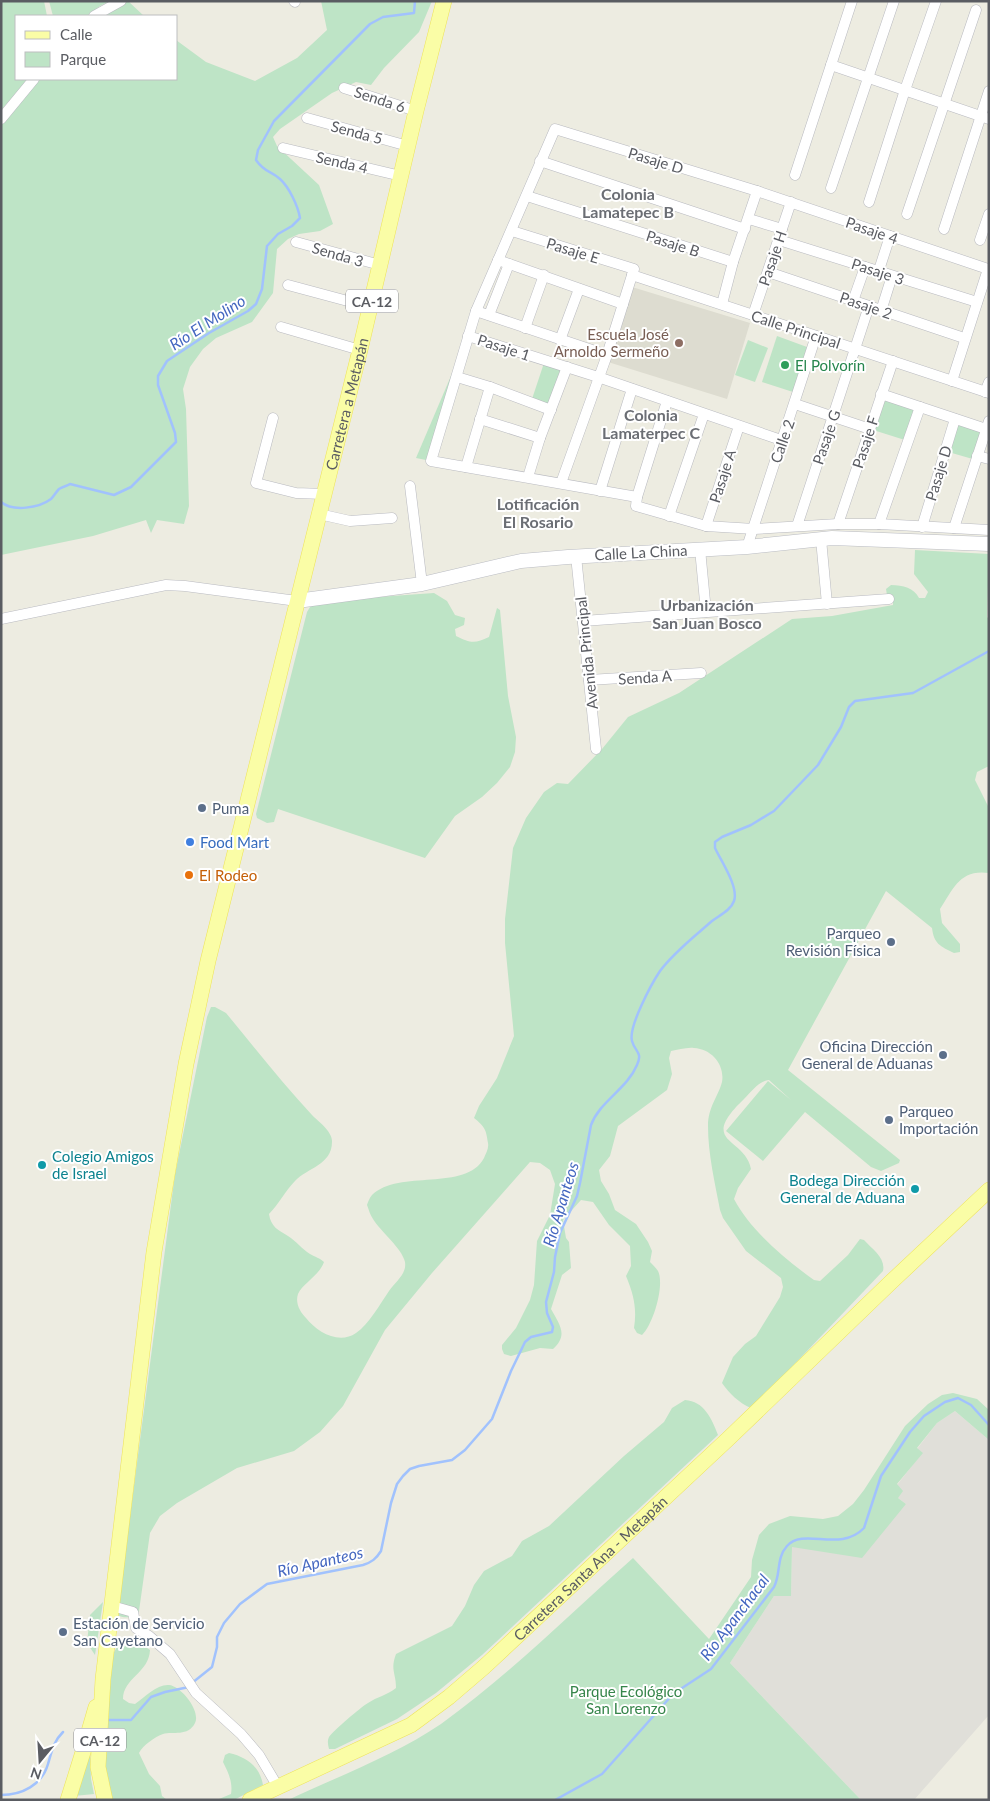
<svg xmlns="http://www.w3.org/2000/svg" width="990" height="1801" viewBox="0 0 990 1801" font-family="Lato,sans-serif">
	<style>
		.industrial { fill: #e0dfd9 }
		.education { fill: #dddcd0 }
		.green { fill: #bee4c6 }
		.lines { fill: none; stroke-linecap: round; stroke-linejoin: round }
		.stream { stroke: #a1c2fd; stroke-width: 2.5 }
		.street-casing { stroke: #b9bac0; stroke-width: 11 }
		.secondary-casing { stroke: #babcc3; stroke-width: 15 }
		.primary-casing { stroke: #eee359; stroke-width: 16 }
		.street { stroke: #fff; stroke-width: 10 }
		.secondary { stroke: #fff; stroke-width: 14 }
		.primary { stroke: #fafda6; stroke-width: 15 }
		.education-dot { fill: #8d6e63; stroke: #fff; stroke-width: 2 }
		.leisure-dot { fill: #2e9e5b; stroke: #fff; stroke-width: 2 }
		.service-dot { fill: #5c6f8a; stroke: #fff; stroke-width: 2 }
		.shop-dot { fill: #3f7fe0; stroke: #fff; stroke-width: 2 }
		.food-dot { fill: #e8710a; stroke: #fff; stroke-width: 2 }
		.culture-dot { fill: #0f9aa8; stroke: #fff; stroke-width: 2 }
		.labels { text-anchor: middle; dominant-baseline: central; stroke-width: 4; stroke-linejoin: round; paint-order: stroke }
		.shield { fill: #fff; stroke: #8c8d91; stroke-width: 1 }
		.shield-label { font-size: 14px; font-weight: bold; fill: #5a5c62 }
		.street-label { font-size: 15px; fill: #5a5c62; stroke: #fff }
		.education-label { font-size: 15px; fill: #785e54; stroke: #fff; text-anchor: end }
		.leisure-label { font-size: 15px; fill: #27864d; stroke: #fff; text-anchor: start }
		.service-label { font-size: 15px; fill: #4e5e75; stroke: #fff; text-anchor: start }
		.shop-label { font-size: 15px; fill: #366cbe; stroke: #fff; text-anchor: start }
		.food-label { font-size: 15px; fill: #c56008; stroke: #fff; text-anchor: start }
		.culture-label { font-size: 15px; fill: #0d838f; stroke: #fff; text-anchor: start }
		.park-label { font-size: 15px; fill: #36854a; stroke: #fff }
		.neighbourhood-label { font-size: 16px; font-weight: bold; fill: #6b6e74; stroke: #fff }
		.water-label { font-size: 16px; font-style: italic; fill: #4467c0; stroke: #fff }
	</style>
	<rect width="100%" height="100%" fill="#edece1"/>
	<polygon class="industrial" points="955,1411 989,1440 989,1715 914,1800 861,1800 730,1663 774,1596 791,1596 792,1547 906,1504 898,1498 897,1485 922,1453 917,1449 937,1423"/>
	<polygon class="education" points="632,287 750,323 727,399 608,362"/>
	<g class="green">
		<polygon points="1,1 44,1 47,16 16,16 16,79 29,79 1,110"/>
		<polygon points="49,1 110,1 100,6 87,16 53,16"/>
		<polygon points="128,1 144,16 100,16 102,15"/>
		<polygon points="321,1 432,1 419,32 384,68 371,85 356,82 332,93 280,129 273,137 277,146 319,185 333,224 320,231 299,234 288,239 277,249 273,293 252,322 216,338 203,349 190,367 183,389 186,409 189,506 184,524 157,520 151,533 146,520 93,536 1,555 1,124 37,79 176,79 176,40 206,62 255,81 297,58 327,30"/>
		<polygon points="468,336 431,461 416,458"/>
		<polygon points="777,336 807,347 793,392 762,382"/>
		<polygon points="748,340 768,348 755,382 735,375"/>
		<polygon points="545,360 567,367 551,410 531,402"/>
		<polygon points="881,394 920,407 908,441 870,429"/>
		<polygon points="955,419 986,429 976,460 945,451"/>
		<path d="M915,550L989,554L987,617L989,619V766L977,772L975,780L989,808V873C960,869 954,888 940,909L942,923L960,944V952L954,953C940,946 934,944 932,928L886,891L788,1070L900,1160L899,1163L881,1171L871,1167L805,1112L763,1161L726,1131L768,1081L791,1100L769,1080C759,1081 751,1092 744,1099C697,1144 745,1137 751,1169L738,1188L734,1199C750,1230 786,1260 814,1280L820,1281L848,1255L860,1239L864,1240C872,1249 886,1258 883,1271L755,1406L751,1408C739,1403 729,1393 722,1383L733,1357L745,1344L756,1336L780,1297L783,1287L781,1278L746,1251L723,1218L720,1210C715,1183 708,1154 708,1126C708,1107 718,1097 722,1082C725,1065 712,1049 694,1048C687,1047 678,1050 671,1051L669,1058L672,1074L667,1090L618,1126L610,1156L599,1170L601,1181L609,1194L615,1210L636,1224L648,1242L652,1251L650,1262C653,1265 656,1268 658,1271C665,1285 653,1325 642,1335L637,1333L634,1328C637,1309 634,1295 626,1276L631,1266L630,1246L609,1225L593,1202L581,1200L563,1220L566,1238L569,1242L571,1268L562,1275L551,1309C559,1324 569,1335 553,1349L540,1348L511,1356L504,1354L502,1349V1345L516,1328L530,1300L534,1285L537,1241L550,1215L555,1184L550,1170L540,1163L530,1162L432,1273L385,1330L343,1406L320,1432L294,1451L237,1468L177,1503L160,1516L150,1533L139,1611C134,1618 125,1619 117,1615L175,1174L207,1017L211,1007H215L226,1013C254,1047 282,1083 312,1115C318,1121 333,1132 332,1142C332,1165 307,1168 295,1181C285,1191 279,1204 269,1214C271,1227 278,1230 288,1236C296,1241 302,1249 310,1254C315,1257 320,1258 324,1262C319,1276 303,1283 298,1294C295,1303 300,1312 306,1318C317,1332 339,1345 356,1333C369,1324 380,1304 389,1291C395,1282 407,1274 405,1262C402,1248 380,1231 373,1219C370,1215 369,1210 367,1205C368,1202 370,1197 372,1195C399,1169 466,1192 484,1158C486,1153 489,1149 488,1143C486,1129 485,1127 474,1118L479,1106L497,1078L514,1036L505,943V919L513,848L526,818L544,792L557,783L568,784L602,749L628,717L679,693L792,619L832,616L893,605V601L887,595L886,589L891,585C903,585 914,588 919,598H925L928,592L914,574Z"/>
		<path d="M434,593L447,601L455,615L465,618L464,625L455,629L456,636C470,643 475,644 489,637L497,608L500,610L508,696L516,737L515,752L510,767L497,783L482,797L455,816L425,858L278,809L274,822L267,823L257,818L256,814L307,612L310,607L315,604L364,598Z"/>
		<path d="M953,1393L977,1399L989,1410V1440L955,1411L937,1423L917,1448L923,1453L897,1484L903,1491L898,1498L906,1504L862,1558L792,1547L791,1596H774L730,1663L861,1800H288C337,1777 397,1754 441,1724C509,1675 570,1614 633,1558L709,1639L751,1577L752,1560L759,1535L769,1524L790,1516L823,1519L838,1516L853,1504L864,1490L905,1426L928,1404L942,1395Z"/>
		<path d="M685,1400C704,1401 712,1419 718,1435L482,1655L436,1693L397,1719L335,1749H329C328,1745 327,1741 329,1737C333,1731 361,1707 368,1703C377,1697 387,1695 396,1688C396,1673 390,1670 396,1654L452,1626L465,1606L474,1585L484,1571L512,1556L522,1541L549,1526L624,1456L664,1422L672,1408Z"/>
		<polygon points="103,1602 95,1655 87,1643 90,1615"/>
		<path d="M123,1644L144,1646L150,1650C149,1673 123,1678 123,1699L129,1703L135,1704C145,1697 157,1684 169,1685C181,1686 201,1711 195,1723C188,1737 173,1731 163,1734C155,1737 143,1745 139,1753L149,1774L160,1786L162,1796L167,1800H111L104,1774L107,1698L113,1654L117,1647Z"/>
		<polygon points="90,1753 91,1779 94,1794 74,1796"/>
		<path d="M229,1753C247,1757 260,1767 263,1785L234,1800H210L219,1799L231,1794C233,1782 228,1772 223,1762L225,1755Z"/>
	</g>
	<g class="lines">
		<g class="stream">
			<path d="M1,502C13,512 39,508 51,499C54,496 56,492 59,489C62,487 67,486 70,484L114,495L131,487L176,442L175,433L158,385V376L167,361L209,333L248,311L256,304L262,289L267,246L278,234L292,226L300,218C298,206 289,187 280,179C270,170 265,173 256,160L258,150L274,121L370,24L383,17L414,13L415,1"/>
			<path d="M192,1683L212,1667L217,1647V1637L224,1623L240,1604L267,1584L363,1565C372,1562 376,1559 381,1551L391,1503L397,1484L403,1476L410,1469L419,1466L452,1460L465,1450L492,1419L511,1371L525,1342L531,1337L552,1332L553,1327L547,1313L546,1302L554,1272L555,1257L560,1233L577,1196L580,1183L591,1125C600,1101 627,1089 637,1065C643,1052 635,1052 632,1041C628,1027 652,983 660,971C674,952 695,936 712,921C720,915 731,910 734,901C739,887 721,861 715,848V842L722,837L751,825L774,811L818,765L841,727L849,707L855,701L913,693L989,651"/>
			<polyline points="109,1720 131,1720 151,1697 165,1692 189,1687"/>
			<path d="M1,1795C22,1795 42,1785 48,1764C52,1751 53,1742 63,1732"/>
			<path d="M555,1800L602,1774L673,1694L711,1669L774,1587C781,1574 776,1558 787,1546C804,1527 840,1553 864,1528L881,1476L910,1432L924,1416L945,1402L958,1398L971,1405L989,1425"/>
		</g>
		<g class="street-casing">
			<g id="street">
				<polyline points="294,1 295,2"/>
				<polyline points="94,16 121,1"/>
				<polyline points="831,65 989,119"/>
				<polyline points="344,88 416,111"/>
				<polyline points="307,118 408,146"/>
				<polyline points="1,119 34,79"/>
				<polyline points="283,148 401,176"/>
				<polyline points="540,161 745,229"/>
				<polyline points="795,175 852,1"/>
				<polyline points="831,188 894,1"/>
				<polyline points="527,196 733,262"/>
				<polyline points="869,202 905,90 936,1"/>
				<polyline points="907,214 976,10"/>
				<polyline points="749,219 782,229"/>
				<polyline points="944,229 989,91"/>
				<polyline points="512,231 634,269 607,355 561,483"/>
				<polyline points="779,240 977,302"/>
				<polyline points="980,240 989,214"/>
				<polyline points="296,242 380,265"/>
				<polyline points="498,260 623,304"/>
				<polyline points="879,270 890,236"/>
				<polyline points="768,272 964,338"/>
				<polyline points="632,275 989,393"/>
				<polyline points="288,285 370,307"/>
				<polyline points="853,301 865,267"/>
				<polyline points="722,304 733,262 757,191"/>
				<polyline points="476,311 607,355"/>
				<polyline points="881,311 892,276"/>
				<polyline points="489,315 509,264"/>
				<polyline points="753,315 791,202"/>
				<polyline points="281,327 360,350"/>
				<polyline points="525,328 544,275"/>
				<polyline points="468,336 598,377 781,440"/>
				<polyline points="560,340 579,289"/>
				<polyline points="457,377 490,387 551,410"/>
				<polyline points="952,381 988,269 757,191 555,129 476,311 431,461 637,497 636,506 706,526 754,529 838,524 879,524 989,530"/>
				<polyline points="985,392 989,382"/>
				<polyline points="881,394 986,429"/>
				<polyline points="795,404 870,429"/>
				<polyline points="273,418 256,483 296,493 324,494"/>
				<polyline points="480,419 540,438"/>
				<polyline points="977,456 989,459"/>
				<polyline points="466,467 490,387"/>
				<polyline points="528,477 540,438 567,367"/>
				<polyline points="410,486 422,584"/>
				<polyline points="600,491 632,389"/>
				<polyline points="637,497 667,401"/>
				<polyline points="319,514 350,521 392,518"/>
				<polyline points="669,516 704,414"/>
				<polyline points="838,524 893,361"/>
				<polyline points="879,524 920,407"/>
				<polyline points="706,526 739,426"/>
				<polyline points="797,526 869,306"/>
				<polyline points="922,527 955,419"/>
				<polyline points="954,528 989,421"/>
				<polyline points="821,539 827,604"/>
				<polyline points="747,547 816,336"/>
				<polyline points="700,549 706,612"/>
				<polyline points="576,556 596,749"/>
				<polyline points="1,619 166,585 185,586 297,601"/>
				<polyline points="583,621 889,599"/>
				<polyline points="589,680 701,673"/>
				<polyline points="112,1606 133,1612 136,1628 149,1636 170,1654 196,1693 241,1734 259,1755 278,1787"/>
			</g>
		</g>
		<g class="secondary-casing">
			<polyline id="secondary" points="297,601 422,584 521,561 568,557 747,547 832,538 989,544"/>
		</g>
		<g class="primary-casing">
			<g id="primary">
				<polyline points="68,1800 83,1752 96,1707"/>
				<path id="s1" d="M105,1800L98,1767L103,1679L154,1252L186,1064L208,961L360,350L416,111L444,1"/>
				<path id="s2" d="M250,1800L411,1725L449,1697L484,1667L728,1439L891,1282L989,1190"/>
			</g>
		</g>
		<use href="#street" class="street"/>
		<use href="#secondary" class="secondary"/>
		<use href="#primary" class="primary"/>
	</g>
	<circle class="education-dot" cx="679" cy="343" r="5"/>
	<circle class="leisure-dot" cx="785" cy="365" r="5"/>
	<g class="service-dot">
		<circle cx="202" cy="808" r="5"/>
		<circle cx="891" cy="942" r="5"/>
		<circle cx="943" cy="1055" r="5"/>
		<circle cx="889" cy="1120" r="5"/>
		<circle cx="63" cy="1632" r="5"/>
	</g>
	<circle class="shop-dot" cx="190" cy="842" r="5"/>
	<circle class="food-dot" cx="189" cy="875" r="5"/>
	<g class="culture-dot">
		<circle cx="42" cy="1165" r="5"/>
		<circle cx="915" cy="1189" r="5"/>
	</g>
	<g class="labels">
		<g class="shield">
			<rect x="346" y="289.5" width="52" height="23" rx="4"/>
			<rect x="74" y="1728.5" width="52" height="23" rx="4"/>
		</g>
		<g class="shield-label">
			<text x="372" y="301">CA-12</text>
			<text x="100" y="1740">CA-12</text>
		</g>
		<g class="street-label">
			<text transform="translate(380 99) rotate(18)">Senda 6</text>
			<text transform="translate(357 132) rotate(15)">Senda 5</text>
			<text transform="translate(656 160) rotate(17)">Pasaje D</text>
			<text transform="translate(342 162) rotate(13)">Senda 4</text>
			<text transform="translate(872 230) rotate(19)">Pasaje 4</text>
			<text transform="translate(673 243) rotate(18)">Pasaje B</text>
			<text transform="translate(573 250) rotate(17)">Pasaje E</text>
			<text transform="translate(338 254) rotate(16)">Senda 3</text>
			<text transform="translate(772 258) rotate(-71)">Pasaje H</text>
			<text transform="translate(878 271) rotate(18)">Pasaje 3</text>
			<text transform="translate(866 305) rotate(19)">Pasaje 2</text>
			<text transform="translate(796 329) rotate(18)">Calle Principal</text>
			<text transform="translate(504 347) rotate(18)">Pasaje 1</text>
			<text stroke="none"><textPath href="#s1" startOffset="1422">Carretera a Metapán</textPath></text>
			<text transform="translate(826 437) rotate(-71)">Pasaje G</text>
			<text transform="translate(782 441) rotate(-71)">Calle 2</text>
			<text transform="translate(865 442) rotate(-72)">Pasaje F</text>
			<text transform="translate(938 473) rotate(-73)">Pasaje D</text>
			<text transform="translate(722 476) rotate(-72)">Pasaje A</text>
			<text transform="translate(641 552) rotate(-3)">Calle La China</text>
			<text transform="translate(586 653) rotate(-96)">Avenida Principal</text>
			<text transform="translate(645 677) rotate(-4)">Senda A</text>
			<text stroke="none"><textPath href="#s2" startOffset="416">Carretera Santa Ana - Metapán</textPath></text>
		</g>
		<g class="education-label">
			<text x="669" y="334">Escuela José<tspan x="669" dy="17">Arnoldo Sermeño</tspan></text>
		</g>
		<g class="leisure-label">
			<text x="795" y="365">El Polvorín</text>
		</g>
		<g class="service-label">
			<text x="212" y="808">Puma</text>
			<text x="881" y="933" text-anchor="end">Parqueo<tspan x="881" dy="17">Revisión Física</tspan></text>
			<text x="933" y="1046" text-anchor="end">Oficina Dirección<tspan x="933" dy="17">General de Aduanas</tspan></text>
			<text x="899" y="1111">Parqueo<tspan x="899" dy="17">Importación</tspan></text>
			<text x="73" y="1623">Estación de Servicio<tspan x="73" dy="17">San Cayetano</tspan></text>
		</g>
		<g class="shop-label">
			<text x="200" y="842">Food Mart</text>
		</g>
		<g class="food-label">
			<text x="199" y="875">El Rodeo</text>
		</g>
		<g class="culture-label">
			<text x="52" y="1156">Colegio Amigos<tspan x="52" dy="17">de Israel</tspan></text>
			<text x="905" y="1180" text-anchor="end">Bodega Dirección<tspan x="905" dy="17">General de Aduana</tspan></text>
		</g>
		<g class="park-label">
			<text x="626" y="1691">Parque Ecológico<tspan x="626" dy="17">San Lorenzo</tspan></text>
		</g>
		<g class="neighbourhood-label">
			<text x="628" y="193">Colonia<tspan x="628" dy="18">Lamatepec B</tspan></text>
			<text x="651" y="414">Colonia<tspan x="651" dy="18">Lamaterpec C</tspan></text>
			<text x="538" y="503">Lotificación<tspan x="538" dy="18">El Rosario</tspan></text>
			<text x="707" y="604">Urbanización<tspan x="707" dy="18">San Juan Bosco</tspan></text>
		</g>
		<g class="water-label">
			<text transform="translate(207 322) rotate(-33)">Río El Molino</text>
			<text transform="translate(560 1204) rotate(-73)">Río Apanteos</text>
			<text transform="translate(320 1561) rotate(-13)">Río Apanteos</text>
			<text transform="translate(734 1617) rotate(-53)">Río Apanchacal</text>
		</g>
	</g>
	<rect width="990" height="1801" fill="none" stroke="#5a5c62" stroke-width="5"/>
	<rect x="15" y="15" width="162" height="65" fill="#ffffff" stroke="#bdbec0"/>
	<rect x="25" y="31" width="25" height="8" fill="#fafda6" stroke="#bdbec0"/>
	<text x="60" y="40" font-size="15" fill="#5a5c62">Calle</text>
	<rect x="25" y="52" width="25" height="15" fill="#bee4c6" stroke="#bdbec0"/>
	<text x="60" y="65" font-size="15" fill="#5a5c62">Parque</text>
	<g transform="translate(40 1761) rotate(198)" stroke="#ffffff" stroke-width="4" paint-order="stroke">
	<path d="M0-4L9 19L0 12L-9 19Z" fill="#5a5c62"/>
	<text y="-8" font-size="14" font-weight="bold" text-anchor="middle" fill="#5a5c62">N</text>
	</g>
</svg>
